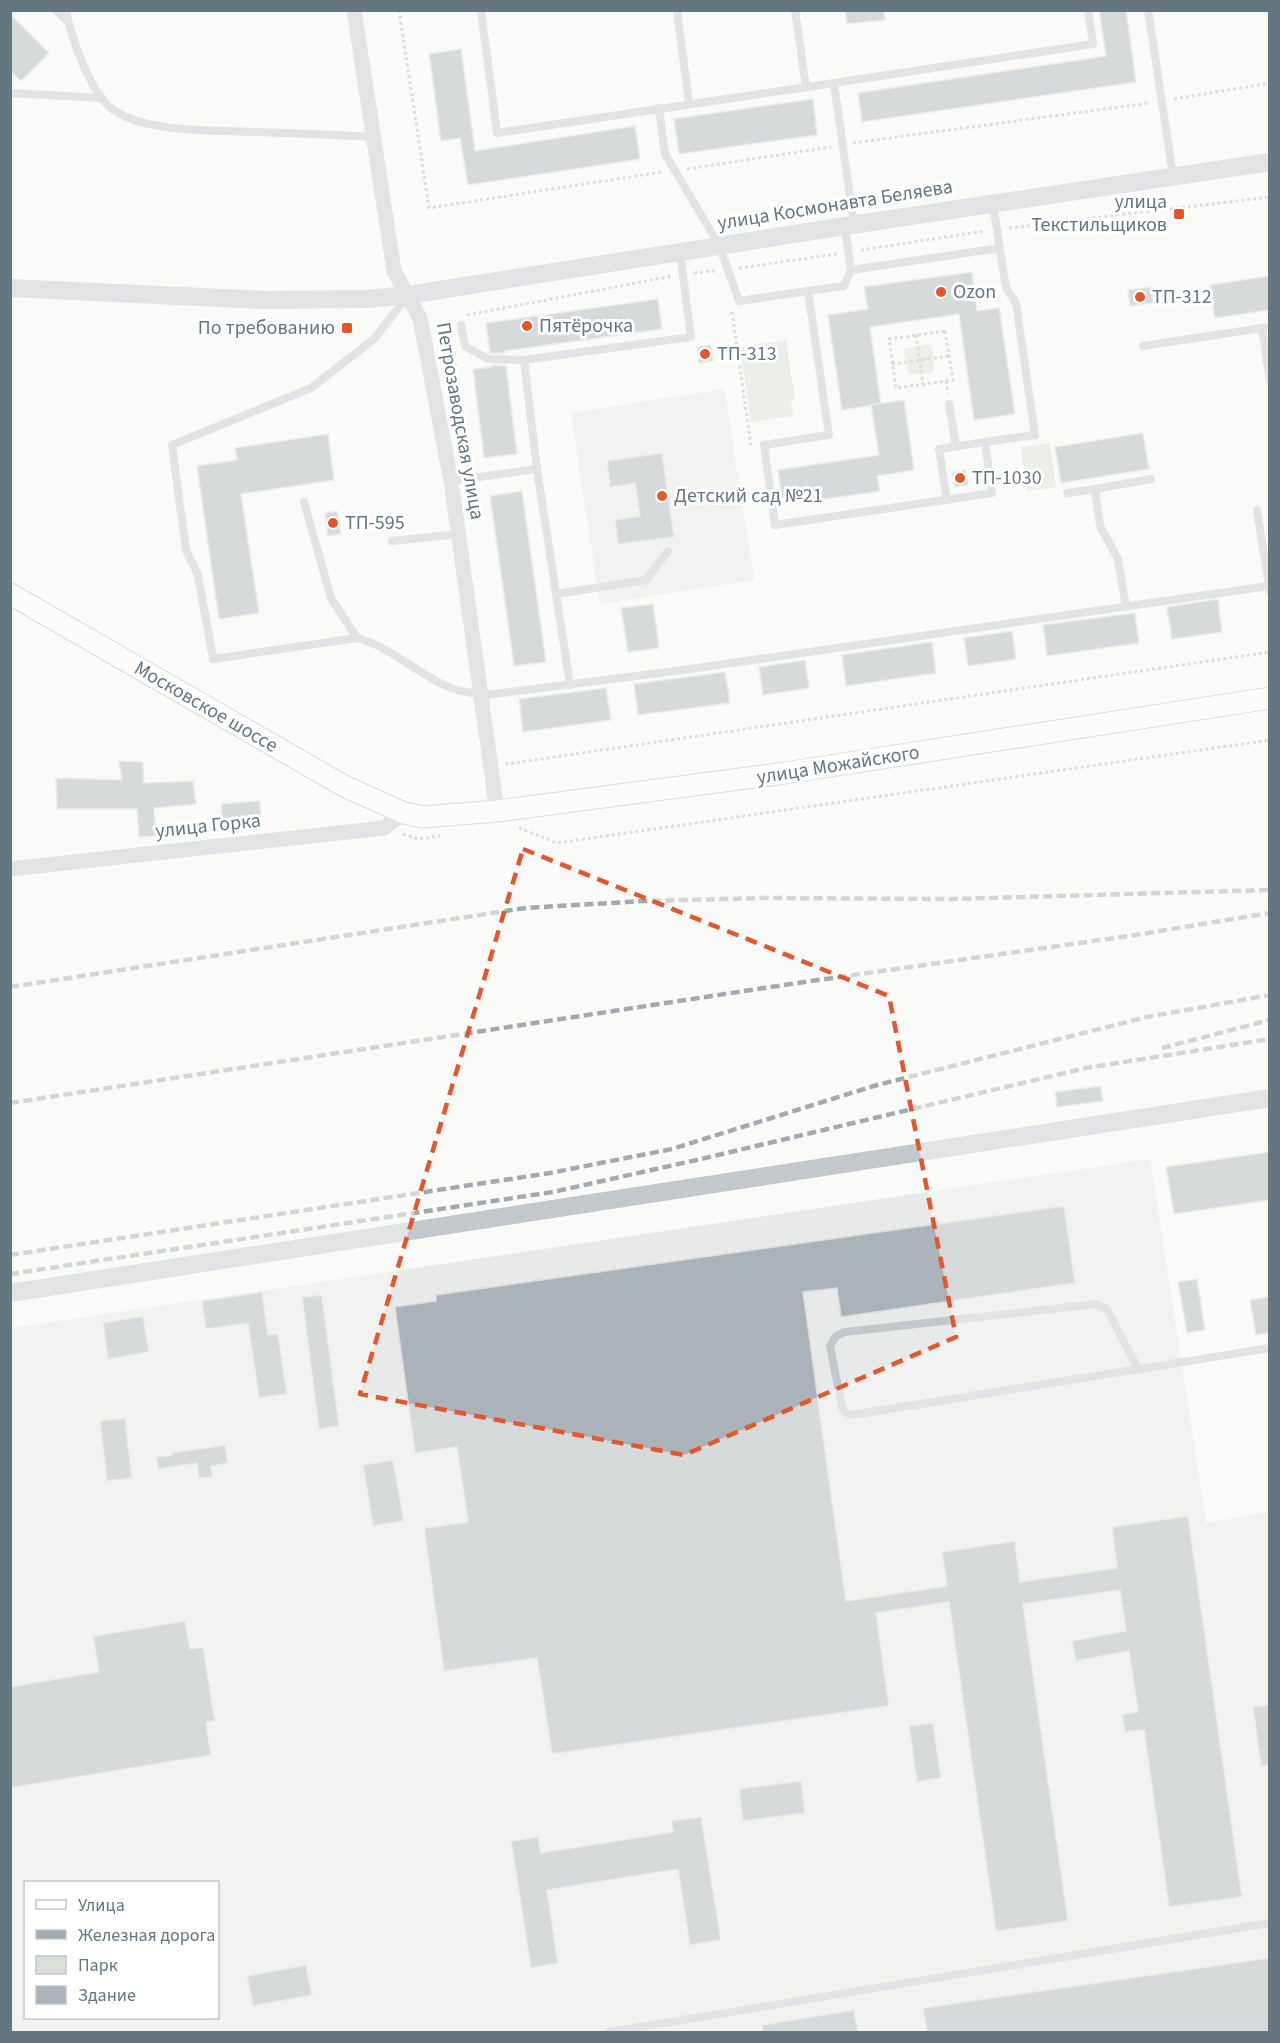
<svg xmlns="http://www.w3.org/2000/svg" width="1280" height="2043" viewBox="0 0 1280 2043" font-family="'Source Sans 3',sans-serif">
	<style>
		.built { fill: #e8e9e9; fill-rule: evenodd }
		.green { fill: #dadfd7 }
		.building { fill: #aab3b9; stroke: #dcdcda; stroke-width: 1.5 }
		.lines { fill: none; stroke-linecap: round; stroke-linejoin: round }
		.secondary-casing { stroke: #b3babf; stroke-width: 23 }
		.path { stroke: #bbbfc2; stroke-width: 3; stroke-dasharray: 3 3; stroke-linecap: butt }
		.service { stroke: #c3c8cc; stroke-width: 8 }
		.minor { stroke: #c3c8cc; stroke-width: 15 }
		.tertiary { stroke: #c3c8cc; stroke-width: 18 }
		.secondary { stroke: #fff; stroke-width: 21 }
		.rail { stroke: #a2aab0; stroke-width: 4.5; stroke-dasharray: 9 4.5; stroke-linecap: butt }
		.marked { fill: none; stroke: #e4572e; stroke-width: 4.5; stroke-dasharray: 12 8; stroke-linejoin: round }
		.poi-dot { fill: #e4572e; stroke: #fff; stroke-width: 2 }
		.labels { text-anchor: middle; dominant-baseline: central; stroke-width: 6; stroke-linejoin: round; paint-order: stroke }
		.poi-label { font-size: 20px; fill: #657683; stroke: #fff; text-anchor: start }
		.street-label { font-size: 20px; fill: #657683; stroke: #fff }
	</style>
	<rect width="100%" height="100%" fill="#fafaf8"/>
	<g class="built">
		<polygon points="724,389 754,580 600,604 571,413"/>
		<path d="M1150,1159L1206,1523L1269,1512V2032H11V1328ZM26,1882H218V2018H26Z"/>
	</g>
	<g class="green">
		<polygon points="786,340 795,399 791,401 793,416 751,422 740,347"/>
		<polygon points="928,344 932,348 934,370 931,373 909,374 904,353 905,349"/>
		<polygon points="1050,443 1056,487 1027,491 1021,447"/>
	</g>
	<g class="building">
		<polygon points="845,10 884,10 885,20 847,24"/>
		<polygon points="1099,10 1126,10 1136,82 862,122 858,93 1106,56"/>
		<polygon points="10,14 49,53 21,81 10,71"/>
		<polygon points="461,49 475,151 635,126 640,159 468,185 460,138 441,141 429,54"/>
		<polygon points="813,99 817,135 679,154 674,119"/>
		<polygon points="972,272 977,311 999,308 1015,414 974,420 959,314 870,327 881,404 842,410 828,315 868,309 864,287"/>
		<polygon points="1269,276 1269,310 1215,318 1210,285"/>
		<polygon points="1151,287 1153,303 1130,306 1128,290"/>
		<polygon points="658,299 662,329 505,351 505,353 490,353 486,323"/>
		<polygon points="711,345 713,361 699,363 697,347"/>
		<polygon points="492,365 506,366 517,454 484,458 473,369 492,367"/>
		<polygon points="904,400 914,470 877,476 880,491 783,505 778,470 879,455 871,405"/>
		<polygon points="1143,433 1149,469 1061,483 1055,447"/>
		<polygon points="328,434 334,480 241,494 259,613 219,619 197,466 237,460 235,448"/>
		<polygon points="662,453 674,537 618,544 615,520 640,516 635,483 610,487 607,461"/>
		<polygon points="965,470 968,485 955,487 952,472"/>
		<polygon points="522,491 546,662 514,666 490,496"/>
		<polygon points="337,511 341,534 328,536 325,513"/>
		<polygon points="1218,599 1222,632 1172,639 1167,607"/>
		<polygon points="653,604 659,648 628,652 621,608"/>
		<polygon points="1135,613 1139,643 1047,656 1043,625"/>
		<polygon points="1012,631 1016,659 968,666 964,638"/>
		<polygon points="932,642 936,673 846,686 842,655"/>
		<polygon points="805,660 809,688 763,695 759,667"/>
		<polygon points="725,672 730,703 638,715 634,684"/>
		<polygon points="606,688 611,720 523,732 519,699"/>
		<polygon points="119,761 143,762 144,783 193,781 196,804 154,808 156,836 139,837 137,809 57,809 56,778 122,780"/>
		<polygon points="260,801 261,827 223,830 221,804"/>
		<polygon points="1101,1086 1103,1101 1057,1107 1055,1092"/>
		<polygon points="1269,1152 1269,1200 1174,1214 1166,1167"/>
		<polygon points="1064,1206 1075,1283 841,1317 837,1288 803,1292 846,1601 947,1586 942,1552 1015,1541 1020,1582 1117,1568 1112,1527 1188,1516 1242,1897 1169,1907 1144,1730 1125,1732 1122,1715 1138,1712 1129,1651 1076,1661 1072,1641 1126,1631 1120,1590 1023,1604 1068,1921 996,1931 949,1602 876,1613 889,1706 552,1754 537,1658 444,1671 424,1528 468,1522 457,1447 415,1453 395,1307 436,1301 436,1295"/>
		<polygon points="1197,1279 1205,1330 1187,1333 1178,1282"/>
		<polygon points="262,1292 268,1335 278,1334 287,1394 259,1398 248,1323 206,1329 202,1301"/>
		<polygon points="322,1295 339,1426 319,1429 302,1297"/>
		<polygon points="1269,1297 1269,1333 1256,1335 1250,1300"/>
		<polygon points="143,1316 149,1352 108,1359 103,1323"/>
		<polygon points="125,1418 132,1478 107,1481 100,1421"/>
		<polygon points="225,1445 228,1463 211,1466 213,1477 199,1478 197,1463 158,1469 156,1457 172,1455 172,1453"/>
		<polygon points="393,1460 404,1521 373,1526 363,1465"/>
		<polygon points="185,1621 190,1649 203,1647 215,1721 206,1722 211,1755 10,1788 10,1687 99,1672 93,1636"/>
		<polygon points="1269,1705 1269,1765 1261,1766 1253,1707"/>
		<polygon points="933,1723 941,1778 917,1782 909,1726"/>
		<polygon points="801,1781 805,1813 743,1821 739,1789"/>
		<polygon points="701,1817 721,1940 690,1945 678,1869 547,1890 558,1963 531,1968 511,1841 538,1837 541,1853 673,1832 671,1821"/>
		<polygon points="1269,1958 1269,2032 927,2032 923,2008"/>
		<polygon points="306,1965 312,1995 253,2006 247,1976"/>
		<polygon points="854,2010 858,2032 763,2032 762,2025"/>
	</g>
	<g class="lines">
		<g class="secondary-casing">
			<polyline id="secondary" points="10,594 344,786 404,813 423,817 497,811 785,773 1270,698"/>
		</g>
		<g class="path">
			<polyline points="399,10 429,208 662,172"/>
			<polyline points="1174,99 1270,83"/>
			<polyline points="853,143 1149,103"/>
			<polyline points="687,169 831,147"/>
			<polyline points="1009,228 1270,197"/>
			<polyline points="861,250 985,231"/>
			<polyline points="739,268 837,254"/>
			<polyline points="694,273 715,271"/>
			<polyline points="732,312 751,445"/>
			<polyline points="467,315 673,276"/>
			<polygon points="945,331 953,380 896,388 889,339"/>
			<polyline points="916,335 923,385"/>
			<polyline points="454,352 468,467"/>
			<polyline points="892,364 949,356"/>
			<polyline points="946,381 948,394"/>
			<polyline points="471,489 475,524"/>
			<polyline points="507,762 507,764 1270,652"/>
			<polyline points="519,828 557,843 1270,740"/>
			<polyline points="403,834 418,839 440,836"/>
		</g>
		<g class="service">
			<polyline points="56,10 68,22"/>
			<path d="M66,10C71,37 90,92 112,109C144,133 215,130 255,132C295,133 334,135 374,137"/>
			<polyline points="481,10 497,133 834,83 854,225"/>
			<polyline points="677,10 689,103"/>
			<polyline points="795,10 806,87"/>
			<polyline points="1148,10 1173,175"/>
			<polyline points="834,83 1093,44 1088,10"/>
			<polyline points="10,93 102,98"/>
			<polyline points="659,108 665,154 719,245 739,301 808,291 829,435 764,445 775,525 992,493 985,442 1035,435 1016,303 1006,288 993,204"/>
			<polyline points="851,270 1000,248"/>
			<polyline points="808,291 844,286 851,270 845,227"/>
			<path d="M406,298L374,339L311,388L172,445L186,550L198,575L213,659L357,638C388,646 412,669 440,683C456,692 478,695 495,694L683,670L1269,586"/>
			<polyline points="461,325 465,346 488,359 524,360"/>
			<polyline points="1270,327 1262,328 1270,381"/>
			<polyline points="1143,346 1262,328"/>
			<polyline points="949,404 956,447"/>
			<polyline points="537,469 570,685"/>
			<polyline points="451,481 537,469 524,360 691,337 680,252"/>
			<polyline points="1095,489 1151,479"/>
			<polyline points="1067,493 1095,489 1100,526 1118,559 1126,607"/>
			<polyline points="947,500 939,449 985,442"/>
			<polyline points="304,502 331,598 357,638"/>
			<polyline points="1257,510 1270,591"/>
			<polyline points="392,541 459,534"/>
			<polyline points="556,594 646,580 668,551"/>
			<polyline points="1138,1369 1107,1309 1096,1304 845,1332 836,1336 830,1346 842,1407 845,1412 852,1415 1270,1348"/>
			<polyline points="609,2032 1270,1923"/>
		</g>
		<g class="minor">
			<polyline points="354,10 394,271 420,318 451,481 497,811"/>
			<polyline points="10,869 384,828 404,813"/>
		</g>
		<g class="tertiary">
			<polyline points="10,288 264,300 367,299 408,295 845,226 1270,162"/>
			<polyline points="10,1293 1270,1098"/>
		</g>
		<use href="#secondary" class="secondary"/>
		<g class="rail">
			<polyline points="10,987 525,908 644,901 761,898 951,899 1270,890"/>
			<polyline points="1162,1048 1270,1020"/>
			<polyline points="10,1103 797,983 1129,936 1270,913"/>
			<polyline points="10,1255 550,1173 672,1149 877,1085 1147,1017 1270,995"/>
			<polyline points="10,1274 553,1192 701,1159 1086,1068 1270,1039"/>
		</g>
	</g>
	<path d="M0 0H1280V2043H0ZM523,849L889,996L956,1337L684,1455L360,1394Z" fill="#fafaf8" fill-opacity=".55" fill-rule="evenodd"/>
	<path class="marked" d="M523,849L889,996L956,1337L684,1455L360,1394Z"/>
	<g class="poi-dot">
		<rect x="1173" y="208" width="12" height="12" rx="3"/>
		<circle cx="941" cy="292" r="6"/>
		<circle cx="1140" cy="297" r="6"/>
		<circle cx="527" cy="326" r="6"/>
		<rect x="341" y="322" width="12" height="12" rx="3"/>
		<circle cx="705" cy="354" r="6"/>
		<circle cx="960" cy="478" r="6"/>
		<circle cx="662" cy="496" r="6"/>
		<circle cx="333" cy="523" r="6"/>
	</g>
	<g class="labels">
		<g class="poi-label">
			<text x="1167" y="202" text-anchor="end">улица<tspan x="1167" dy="23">Текстильщиков</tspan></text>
			<text x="953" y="292">Ozon</text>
			<text x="1152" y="297">ТП-312</text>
			<text x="539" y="326">Пятёрочка</text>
			<text x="335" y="328" text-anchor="end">По требованию</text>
			<text x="717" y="354">ТП-313</text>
			<text x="972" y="478">ТП-1030</text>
			<text x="674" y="496">Детский сад №21</text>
			<text x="345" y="523">ТП-595</text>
		</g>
		<g class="street-label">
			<text transform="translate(835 205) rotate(-9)">улица Космонавта Беляева</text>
			<text transform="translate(460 421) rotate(80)">Петрозаводская улица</text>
			<text transform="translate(206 707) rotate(30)">Московское шоссе</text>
			<text transform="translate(838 765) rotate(-9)">улица Можайского</text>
			<text transform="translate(208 826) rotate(-6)">улица Горка</text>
		</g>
	</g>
	<rect width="1280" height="2043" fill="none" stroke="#657683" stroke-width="24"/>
	<rect x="24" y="1881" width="195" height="138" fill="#ffffff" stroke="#c1c8cd" stroke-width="1.5"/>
	<rect x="36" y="1900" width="30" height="9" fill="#ffffff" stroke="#c1c8cd" stroke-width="1.5"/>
	<text x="78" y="1911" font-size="18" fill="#657683">Улица</text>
	<rect x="36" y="1930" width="30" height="9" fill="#a2aab0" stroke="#c1c8cd" stroke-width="1.5"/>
	<text x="78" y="1941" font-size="18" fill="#657683">Железная дорога</text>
	<rect x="36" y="1956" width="30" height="18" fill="#dadfd7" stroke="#c1c8cd" stroke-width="1.5"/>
	<text x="78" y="1971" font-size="18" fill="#657683">Парк</text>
	<rect x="36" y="1986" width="30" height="18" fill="#aab3b9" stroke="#c1c8cd" stroke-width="1.5"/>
	<text x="78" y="2001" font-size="18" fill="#657683">Здание</text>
</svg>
